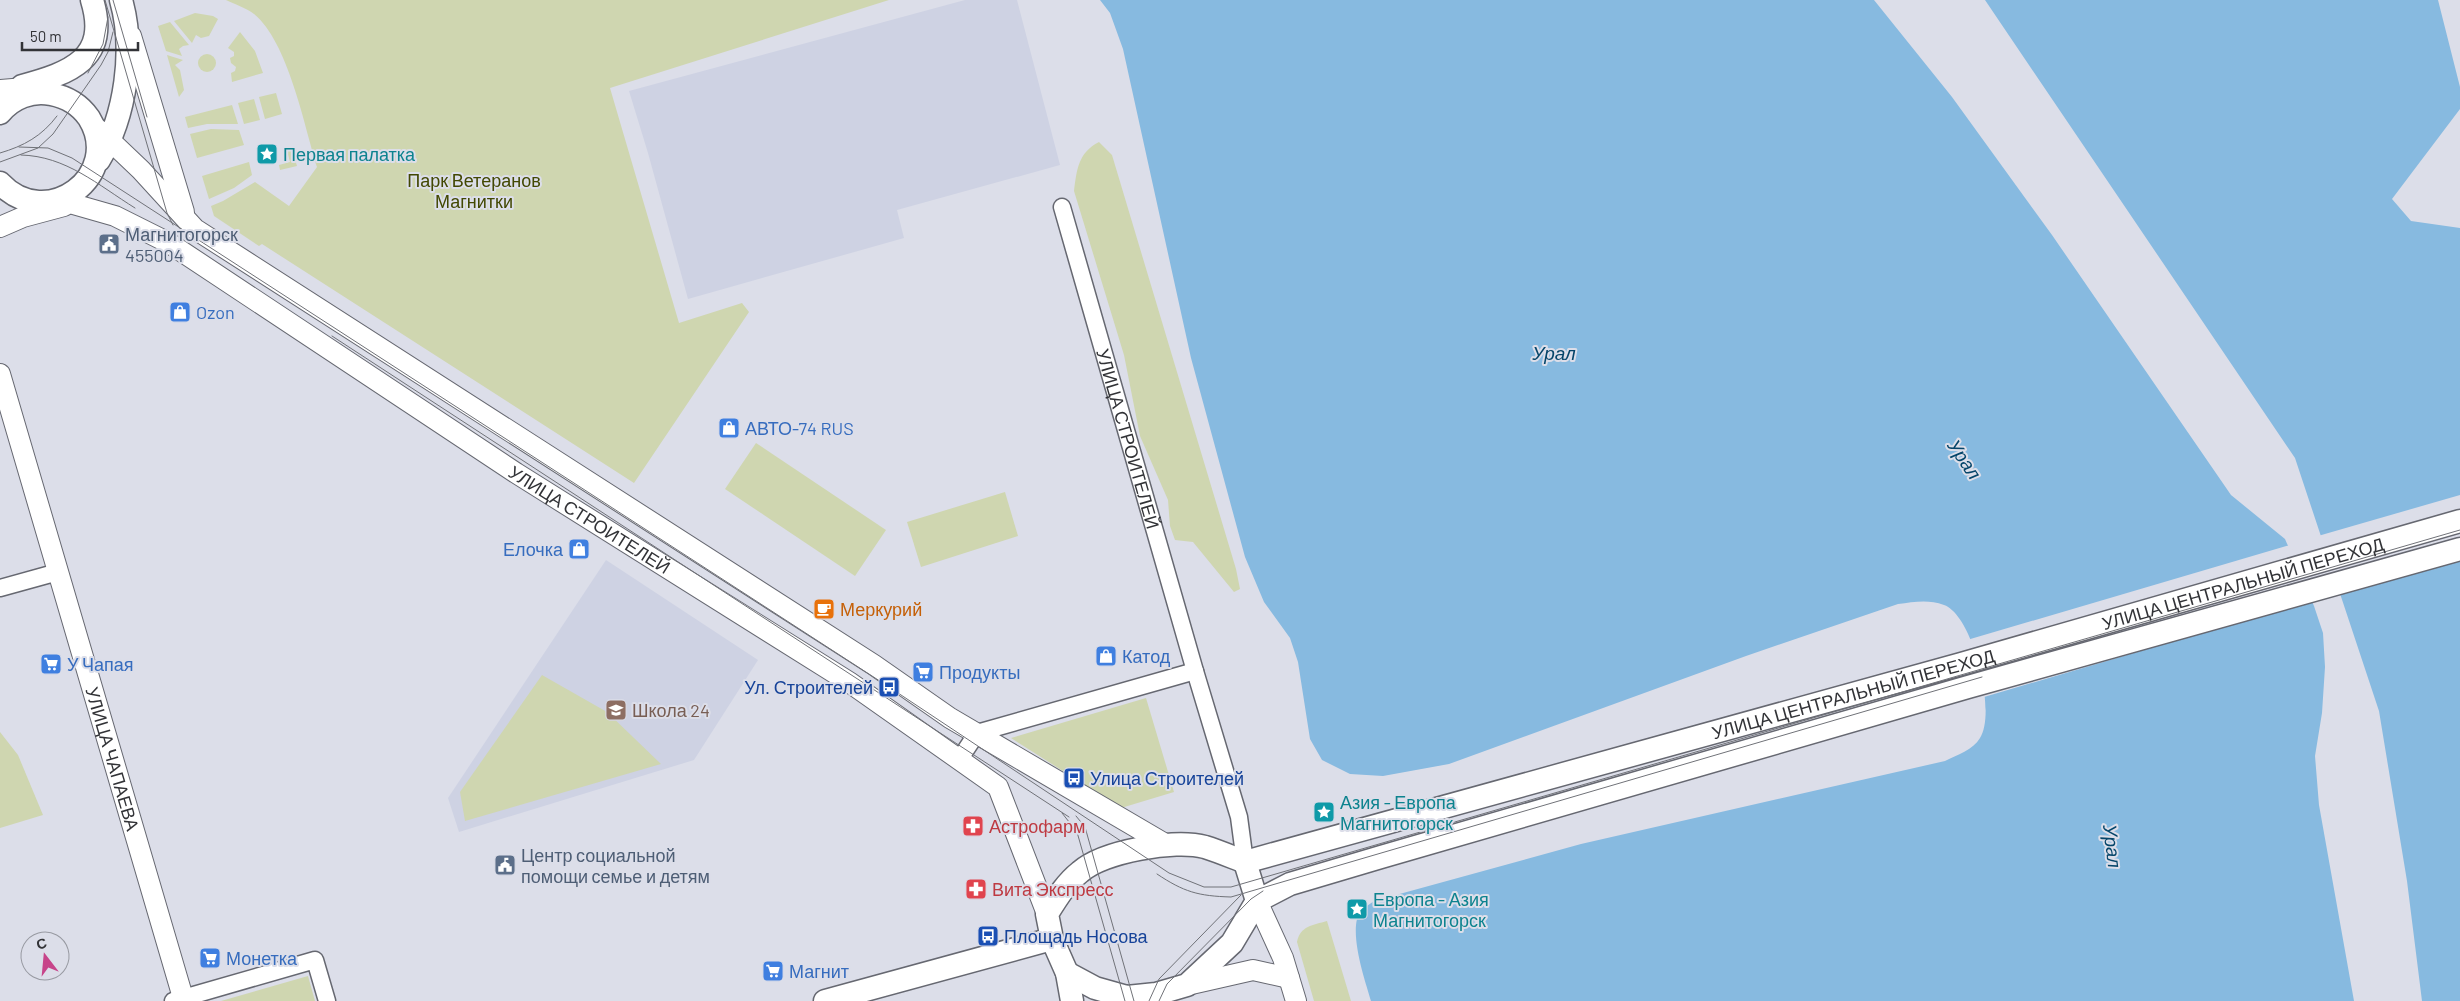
<svg xmlns="http://www.w3.org/2000/svg" width="2460" height="1001" viewBox="0 0 2460 1001" font-family="Barlow,sans-serif">
	<style>
		.built { fill: #ced2e3 }
		.green { fill: #cfd6b0 }
		.water { fill: #87bae0 }
		.pier { fill: #dcdee9 }
		.lines { fill: none; stroke-linecap: round; stroke-linejoin: round }
		.minor-casing { stroke: #666871; stroke-width: 19 }
		.tertiary-casing { stroke: #666871; stroke-width: 22 }
		.secondary-casing { stroke: #666871; stroke-width: 25 }
		.minor { stroke: #fff; stroke-width: 16 }
		.tertiary { stroke: #fff; stroke-width: 20 }
		.secondary { stroke: #fff; stroke-width: 22 }
		.tram { stroke: #707278; stroke-width: 1 }
		.labels { text-anchor: middle; dominant-baseline: central; stroke-width: 4; stroke-linejoin: round; paint-order: stroke }
		.culture-label { font-size: 18px; fill: #0d838f; stroke: #dcdee9; text-anchor: start }
		.park-label { font-size: 18px; fill: #424802; stroke: #dcdee9 }
		.service-label { font-size: 18px; fill: #4e5e75; stroke: #dcdee9; text-anchor: start }
		.shop-label { font-size: 18px; fill: #366cbe; stroke: #dcdee9; text-anchor: start }
		.street-label { font-size: 18px; fill: #323337; stroke: #dcdee9 }
		.food-label { font-size: 18px; fill: #c56008; stroke: #dcdee9; text-anchor: start }
		.transit-label { font-size: 18px; fill: #164399; stroke: #dcdee9; text-anchor: start }
		.education-label { font-size: 18px; fill: #785e54; stroke: #dcdee9; text-anchor: start }
		.health-label { font-size: 18px; fill: #be3a42; stroke: #dcdee9; text-anchor: start }
		.water-label { font-size: 19px; font-style: italic; fill: #05456a; stroke: #dcdee9 }
	</style>
	<rect width="100%" height="100%" fill="#dcdee9"/>
	<g class="built">
		<polygon points="965,0 1017,0 1060,165 897,210 904,238 688,299 648,153 629,91"/>
		<polygon points="606,560 758,660 694,760 459,832 448,798"/>
	</g>
	<g class="green">
		<path d="M226,0H889L610,88L679,323L742,303L749,312L634,483L262,244L259,246L214,216L211,206L223,201L255,182L289,206L317,167C304,124 288,42 254,14C246,8 234,4 226,0Z"/>
		<polygon points="195,13 213,16 218,19 209,36 201,38 196,35 192,43 174,21"/>
		<polygon points="170,22 189,45 183,46 179,49 182,56 166,51 158,26"/>
		<polygon points="240,32 255,51 263,73 232,82 231,73 235,71 236,67 231,63 230,58 234,56 234,52 228,48"/>
		<circle cx="207" cy="63" r="9"/>
		<polygon points="167,55 183,60 175,65 180,70 184,90 179,97"/>
		<polygon points="276,93 282,114 265,119 259,97"/>
		<polygon points="254,99 260,120 244,124 238,103"/>
		<polygon points="232,105 238,124 207,124 188,128 185,117"/>
		<polygon points="211,129 239,130 244,145 197,158 190,134"/>
		<path d="M1099,142L1112,155L1236,569L1240,589L1234,592L1193,542L1175,540L1170,526L1168,500L1140,436L1124,355L1074,191C1077,169 1078,153 1099,142Z"/>
		<polygon points="291,146 297,166 280,170 279,165 290,162 286,147"/>
		<polygon points="249,162 252,175 234,188 209,199 202,176"/>
		<polygon points="756,443 886,530 855,576 725,489"/>
		<polygon points="1005,492 1018,536 921,567 907,522"/>
		<polygon points="542,675 607,712 661,764 465,821 460,792"/>
		<polygon points="1146,698 1174,792 1121,808 1011,738"/>
		<polygon points="0,732 18,755 43,815 0,828"/>
		<path d="M1327,921L1351,1001H1314L1297,942C1300,926 1313,925 1327,921Z"/>
		<polygon points="308,976 315,1001 221,1001"/>
	</g>
	<g class="water">
		<path d="M1100,0H1874L1952,97L2052,235L2231,495L2285,539L2314,606L2323,633L2325,667L2322,713L2315,756L2319,805L2354,1001H1371C1365,980 1347,929 1361,910C1365,907 1370,904 1374,901L1581,844L1945,761C1957,755 1973,750 1980,738C1997,712 1973,615 1944,605C1928,599 1914,602 1898,604L1746,656L1449,764L1383,776L1350,774L1322,760L1310,739L1298,662L1290,638L1264,602L1245,557L1191,358L1123,49L1110,13Z"/>
		<polygon points="1985,0 2438,0 2460,87 2460,109 2392,199 2411,221 2460,228 2460,1001 2422,1001 2407,881 2379,711 2295,458"/>
	</g>
	<g class="pier">
		<polygon points="2460,495 2460,557 2337,593 2318,536"/>
		<polygon points="2290,545 2314,600 1984,697 1979,674 1967,640"/>
	</g>
	<g class="lines">
		<g class="minor-casing">
			<g id="minor">
				<path id="s1" d="M1062,207L1195,671L1239,817L1245,862"/>
				<polyline points="0,588 58,572"/>
				<polyline points="959,760 977,733 1195,671"/>
				<polyline points="173,1001 315,960 327,1001"/>
			</g>
		</g>
		<g class="tertiary-casing">
			<g id="tertiary">
				<polyline points="131,36 184,212"/>
				<polyline points="0,90 13,89"/>
				<polyline points="99,130 141,170 195,229 874,665 950,718 1165,844"/>
				<path id="s2" d="M59,200L115,216L169,243L516,473L849,682L998,787L1047,914"/>
				<polyline points="0,227 23,217 64,206"/>
				<path id="s3" d="M0,374L184,1001"/>
				<polyline points="1257,901 1283,958 1296,1001"/>
				<polyline points="1187,985 1253,970 1289,978"/>
			</g>
		</g>
		<g class="secondary-casing">
			<g id="secondary">
				<path d="M22,86C70,73 110,59 92,0"/>
				<path d="M0,113C12,98 32,90 51,94C67,97 80,105 89,118C124,175 47,233 0,183"/>
				<path d="M99,160C126,116 135,49 121,0"/>
				<path id="s4" d="M1245,862L1961,664L2460,521"/>
				<polyline points="1257,901 1290,884 1381,857 1968,687 2460,549"/>
				<polyline points="1067,973 1095,988 1127,997 1156,994 1187,985 1232,943 1257,901 1245,862"/>
				<polyline points="825,1001 1052,939"/>
				<path d="M1072,1001L1067,973L1052,939L1047,914C1057,898 1066,883 1080,872C1104,851 1175,839 1205,847C1218,851 1232,857 1245,862"/>
			</g>
		</g>
		<use href="#minor" class="minor"/>
		<use href="#tertiary" class="tertiary"/>
		<use href="#secondary" class="secondary"/>
		<g class="tram">
			<polyline points="105,0 167,213 173,225"/>
			<polyline points="113,0 147,117"/>
			<polyline points="88,73 103,44 108,17"/>
			<polyline points="19,147 48,148 72,158 889,687 1169,873 1204,887 1231,887 2460,530"/>
			<path d="M0,153C24,146 42,136 57,116"/>
			<path d="M21,155C66,156 98,185 135,208"/>
			<polyline points="0,162 38,148 53,134 101,65 108,52 113,32"/>
			<polyline points="332,336 1069,817"/>
			<polyline points="1062,813 1077,832 1125,1001"/>
			<polyline points="1076,816 1085,827 1134,1001"/>
			<path d="M1157,874C1184,892 1198,896 1231,897L1982,677"/>
			<polyline points="1149,1001 1159,979 1241,895"/>
			<polyline points="1159,1001 1167,984 1251,899 1263,891"/>
		</g>
	</g>
	<defs>
		<g id="sight-square" transform="scale(1.125)"><rect x="-9" y="-9" width="18" height="18" rx="4" fill="#0f9aa8" stroke="#dcdee9"/><path d="M0-6L1.8-2.2L6-1.7L2.9 1.2L3.7 5.4L0 3.3L-3.7 5.4L-2.9 1.2L-6-1.7L-1.8-2.2Z" fill="#fff"/></g>
		<g id="civic-square" transform="scale(1.125)"><rect x="-9" y="-9" width="18" height="18" rx="4" fill="#5c6f8a" stroke="#dcdee9"/><path d="M-.6-6.5H3V-4.5H.6V-3L4-1V1h2V6H-6V1h2V-1L-.6-3ZM-1.2 2.5V6h2.4V2.5Z" fill="#fff"/></g>
		<g id="shop-square" transform="scale(1.125)"><rect x="-9" y="-9" width="18" height="18" rx="4" fill="#3f7fe0" stroke="#dcdee9"/><path d="M-5-2.5h2.3a2.7 3.5 0 0 1 5.4 0H5L5.5 6h-11ZM-1.5-2.5h3a1.5 2.3 0 0 0-3 0Z" fill="#fff"/></g>
		<g id="cafe-square" transform="scale(1.125)"><rect x="-9" y="-9" width="18" height="18" rx="4" fill="#e8710a" stroke="#dcdee9"/><path d="M-5.5-4.5H6V0H3Q3 3.5 0 3.5H-2.5Q-5.5 3.5-5.5 0ZM3-3.2v2h1.7v-2ZM-6 4.5H4V6H-6Z" fill="#fff"/></g>
		<g id="supermarket-square" transform="scale(1.125)"><rect x="-9" y="-9" width="18" height="18" rx="4" fill="#3f7fe0" stroke="#dcdee9"/><path d="M-6-5.5h2.5l.6 2H6L4.5 2H-2.5L-4.4-4H-6ZM-1.5 3.2a1.3 1.3 0 1 0 .1 0ZM3 3.2a1.3 1.3 0 1 0 .1 0Z" fill="#fff"/></g>
		<g id="bus-square" transform="scale(1.125)"><rect x="-9" y="-9" width="18" height="18" rx="4" fill="#1a4fb4" stroke="#dcdee9"/><path d="M-5-6H5V4H4V6H2V4H-2V6H-4V4H-5ZM-3.5-4V0h7V-4ZM-3.5 1.2v1.5H-2V1.2ZM2 1.2v1.5H3.5V1.2Z" fill="#fff"/></g>
		<g id="school-square" transform="scale(1.125)"><rect x="-9" y="-9" width="18" height="18" rx="4" fill="#8d6e63" stroke="#dcdee9"/><path d="M0-5L7-2L0 1L-7-2ZM-4 1L0 2.5L4 1V4Q0 6-4 4Z" fill="#fff"/></g>
		<g id="pharmacy-square" transform="scale(1.125)"><rect x="-9" y="-9" width="18" height="18" rx="4" fill="#e0444e" stroke="#dcdee9"/><path d="M-2-6h4v4h4v4h-4v4h-4v-4h-4v-4h4Z" fill="#fff"/></g>
	</defs>
	<g fill-rule="evenodd">
		<use href="#sight-square" x="267" y="154"/>
		<use href="#civic-square" x="109" y="244"/>
		<use href="#shop-square" x="180" y="312"/>
		<use href="#shop-square" x="729" y="428"/>
		<use href="#shop-square" x="579" y="549"/>
		<use href="#cafe-square" x="824" y="609"/>
		<use href="#shop-square" x="1106" y="656"/>
		<use href="#supermarket-square" x="51" y="664"/>
		<use href="#supermarket-square" x="923" y="672"/>
		<use href="#bus-square" x="889" y="687"/>
		<use href="#school-square" x="616" y="710"/>
		<use href="#bus-square" x="1074" y="778"/>
		<use href="#sight-square" x="1324" y="812"/>
		<use href="#pharmacy-square" x="973" y="826"/>
		<use href="#civic-square" x="505" y="865"/>
		<use href="#pharmacy-square" x="976" y="889"/>
		<use href="#sight-square" x="1357" y="909"/>
		<use href="#bus-square" x="988" y="936"/>
		<use href="#supermarket-square" x="210" y="958"/>
		<use href="#supermarket-square" x="773" y="971"/>
	</g>
	<g class="labels">
		<g class="culture-label">
			<text x="283" y="154">Первая палатка</text>
			<text x="1340" y="802">Азия - Европа<tspan x="1340" dy="21">Магнитогорск</tspan></text>
			<text x="1373" y="899">Европа - Азия<tspan x="1373" dy="21">Магнитогорск</tspan></text>
		</g>
		<g class="park-label">
			<text x="474" y="180">Парк Ветеранов<tspan x="474" dy="21">Магнитки</tspan></text>
		</g>
		<g class="service-label">
			<text x="125" y="234">Магнитогорск<tspan x="125" dy="21">455004</tspan></text>
			<text x="521" y="855">Центр социальной<tspan x="521" dy="21">помощи семье и детям</tspan></text>
		</g>
		<g class="shop-label">
			<text x="196" y="312">Ozon</text>
			<text x="745" y="428">АВТО-74 RUS</text>
			<text x="563" y="549" text-anchor="end">Елочка</text>
			<text x="1122" y="656">Катод</text>
			<text x="67" y="664">У Чапая</text>
			<text x="939" y="672">Продукты</text>
			<text x="226" y="958">Монетка</text>
			<text x="789" y="971">Магнит</text>
		</g>
		<g class="street-label">
			<text stroke="none"><textPath href="#s1" startOffset="241">УЛИЦА СТРОИТЕЛЕЙ</textPath></text>
			<text stroke="none"><textPath href="#s2" startOffset="622">УЛИЦА СТРОИТЕЛЕЙ</textPath></text>
			<text stroke="none"><textPath href="#s4" startOffset="1036">УЛИЦА ЦЕНТРАЛЬНЫЙ ПЕРЕХОД</textPath></text>
			<text stroke="none"><textPath href="#s4" startOffset="631">УЛИЦА ЦЕНТРАЛЬНЫЙ ПЕРЕХОД</textPath></text>
			<text stroke="none"><textPath href="#s3" startOffset="401">УЛИЦА ЧАПАЕВА</textPath></text>
		</g>
		<g class="food-label">
			<text x="840" y="609">Меркурий</text>
		</g>
		<g class="transit-label">
			<text x="873" y="687" text-anchor="end">Ул. Строителей</text>
			<text x="1090" y="778">Улица Строителей</text>
			<text x="1004" y="936">Площадь Носова</text>
		</g>
		<g class="education-label">
			<text x="632" y="710">Школа 24</text>
		</g>
		<g class="health-label">
			<text x="989" y="826">Астрофарм</text>
			<text x="992" y="889">Вита Экспресс</text>
		</g>
		<g class="water-label">
			<text x="1554" y="352">Урал</text>
			<text transform="translate(1965 459) rotate(56)">Урал</text>
			<text transform="translate(2113 846) rotate(83)">Урал</text>
		</g>
	</g>
	<g transform="translate(45 956) rotate(344)"><circle r="24" fill="#dcdee9" stroke="#989aa2"/>
	<path d="M0-4L9 19L0 12L-9 19Z" fill="#c7448a"/>
	<text y="-8" font-size="14" font-weight="bold" text-anchor="middle" fill="#323337">С</text>
	</g>
	<path d="M22 42v8h116v-8" fill="none" stroke="#323337" stroke-width="2.5"/>
	<text x="30" y="42" font-size="15" fill="#323337" stroke="#dcdee9" stroke-width="4" paint-order="stroke">50 m</text>
</svg>
